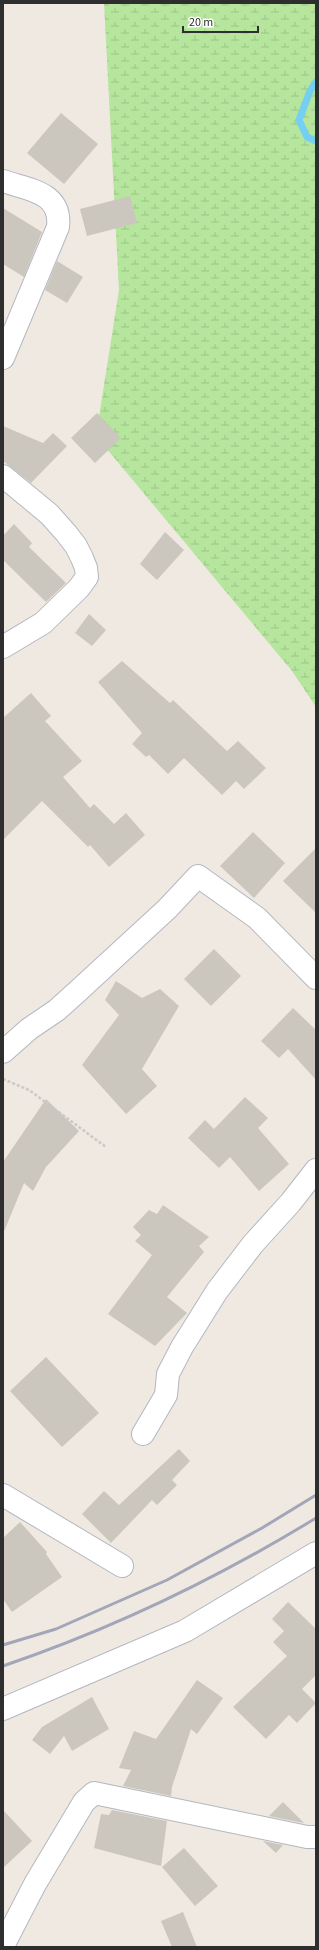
<svg xmlns="http://www.w3.org/2000/svg" width="319" height="1950" viewBox="0 0 319 1950" font-family="'Source Sans 3',sans-serif">
	<style>
		.wetland { fill: url(#wetland-marsh) }
		.lines { fill: none; stroke-linecap: round; stroke-linejoin: round }
		.stream { stroke: #75cff0; stroke-width: 7 }
		.building { fill: #cbc7bf }
		.minor-casing { stroke: #b4b7c1; stroke-width: 24 }
		.path { stroke: #c9c9c9; stroke-width: 2.5; stroke-dasharray: 3 2; stroke-linecap: butt }
		.minor { stroke: #fff; stroke-width: 22 }
		.rail { stroke: #a3a6b8; stroke-width: 3 }
	</style>
	<defs>
		<pattern id="wetland-marsh" width="20" height="14" patternUnits="userSpaceOnUse"><rect width="20" height="14" fill="#b6e59e"/><path d="M1 5h8M5 5V1M11 12h8M15 12V8" fill="none" stroke="#9dc588"/></pattern>
	</defs>
	<rect width="100%" height="100%" fill="#efe9e1"/>
	<polygon class="wetland" points="104,3 316,3 316,707 292,671 96,436 119,290"/>
	<g class="lines">
		<polyline class="stream" points="316,82 310,91 299,120 307,137 316,141"/>
	</g>
	<g class="building">
		<polygon points="61,113 98,144 64,184 27,153"/>
		<polygon points="130,196 137,223 87,236 80,209"/>
		<polygon points="3,208 42,232 24,277 3,264"/>
		<polygon points="57,261 83,277 67,303 45,290"/>
		<polygon points="97,413 121,438 95,463 71,438"/>
		<polygon points="3,426 43,443 53,433 67,446 31,483 3,461"/>
		<polygon points="14,524 32,543 29,547 66,583 46,602 3,560 3,536"/>
		<polygon points="165,532 184,550 157,580 140,564"/>
		<polygon points="89,614 106,630 92,646 75,633"/>
		<polygon points="122,661 170,703 173,700 227,751 238,741 266,768 244,789 236,781 222,795 184,758 168,774 149,755 146,757 132,744 142,733 98,682"/>
		<polygon points="31,693 51,716 45,721 82,761 63,777 90,808 94,804 114,824 126,813 145,835 109,867 90,845 88,847 42,801 3,840 3,718"/>
		<polygon points="253,832 285,863 254,898 220,866"/>
		<polygon points="316,848 316,913 283,881"/>
		<polygon points="214,949 241,976 211,1006 184,979"/>
		<polygon points="116,981 142,998 160,989 179,1006 142,1069 157,1086 126,1114 82,1065 119,1015 105,1000"/>
		<polygon points="293,1008 316,1030 316,1080 288,1049 279,1058 261,1041"/>
		<polygon points="245,1097 268,1118 258,1128 289,1164 259,1191 230,1157 219,1168 188,1138 205,1120 214,1129"/>
		<polygon points="46,1099 79,1131 46,1167 33,1191 24,1183 3,1234 3,1162"/>
		<polygon points="163,1205 209,1237 199,1246 204,1252 167,1297 187,1313 155,1346 108,1314 152,1255 135,1241 141,1235 133,1227 149,1210 157,1214"/>
		<polygon points="46,1357 99,1413 62,1447 10,1391"/>
		<polygon points="179,1449 190,1461 172,1480 177,1485 157,1505 152,1500 111,1543 82,1514 104,1491 119,1505"/>
		<polygon points="20,1522 47,1552 46,1554 62,1577 12,1612 3,1599 3,1538"/>
		<polygon points="288,1602 316,1629 316,1675 302,1689 316,1703 297,1723 289,1715 266,1739 233,1707 287,1656 273,1642 284,1631 272,1619"/>
		<polygon points="197,1680 223,1698 197,1734 191,1729 172,1787 171,1796 123,1786 131,1770 119,1768 134,1731 156,1739"/>
		<polygon points="92,1697 109,1729 72,1751 64,1736 50,1754 32,1740 42,1727"/>
		<polygon points="283,1802 304,1823 303,1823 269,1816"/>
		<polygon points="3,1810 32,1841 3,1868"/>
		<polygon points="112,1810 167,1821 161,1866 94,1848 101,1814 109,1815"/>
		<polygon points="263,1841 283,1845 276,1853"/>
		<polygon points="184,1848 218,1886 195,1906 162,1867"/>
		<polygon points="183,1912 197,1947 172,1947 161,1921"/>
	</g>
	<g class="lines">
		<g class="minor-casing">
			<g id="minor">
				<path d="M3,181C29,190 62,192 58,227L3,358"/>
				<polyline points="3,476 49,514 66,533 76,546 82,558 86,568 87,577 79,588 43,623 3,647"/>
				<polyline points="3,1052 29,1029 57,1010 78,991 167,909 198,876 257,918 316,978"/>
				<polyline points="143,1434 166,1395 168,1374 182,1347 217,1291 253,1244 291,1202 316,1170"/>
				<polyline points="3,1495 122,1566"/>
				<polyline points="3,1709 185,1631 316,1553"/>
				<polyline points="3,1946 35,1884 84,1802 94,1793 307,1837 316,1837"/>
			</g>
		</g>
		<polyline class="path" points="3,1079 29,1090 106,1147"/>
		<use href="#minor" class="minor"/>
		<g class="rail">
			<polyline points="3,1645 56,1629 167,1580 262,1528 316,1495"/>
			<path d="M3,1666C112,1629 218,1578 316,1518"/>
		</g>
	</g>
	<rect width="319" height="1950" fill="none" stroke="#2e2e2e" stroke-width="8"/>
	<path d="M183 26v6h75v-6" fill="none" stroke="#2e2e2e" stroke-width="2"/>
	<text x="189" y="26" font-size="12" fill="#2e2e2e" stroke="#ffffff" stroke-width="3" paint-order="stroke">20 m</text>
</svg>
